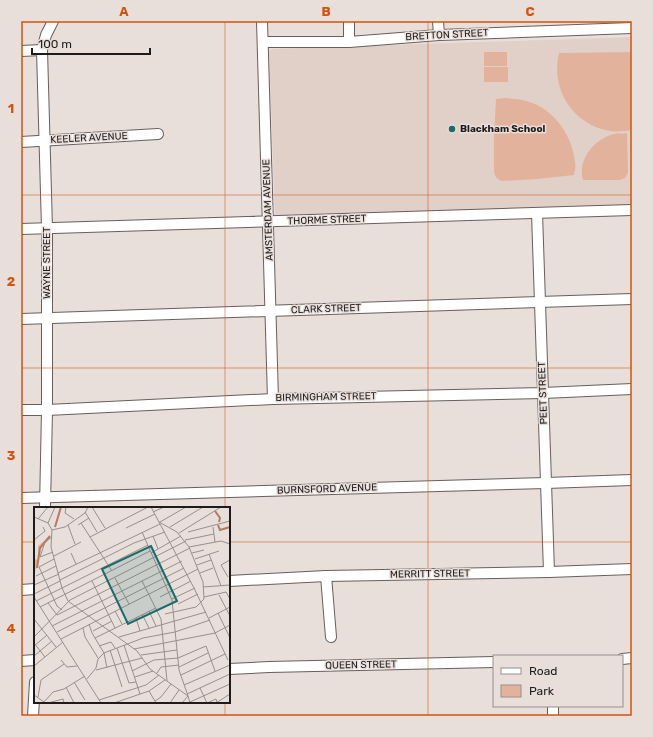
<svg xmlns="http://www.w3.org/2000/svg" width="653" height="737" viewBox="0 0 653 737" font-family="Rubik,sans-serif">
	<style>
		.built { fill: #e1d0c8 }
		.green { fill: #e3b29d }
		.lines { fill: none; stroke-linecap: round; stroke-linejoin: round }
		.minor-casing { stroke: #685f5c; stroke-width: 12 }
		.minor { stroke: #fff; stroke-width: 10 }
		.grid { fill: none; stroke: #d4530d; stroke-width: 1; stroke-opacity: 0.55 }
		.poi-dot { fill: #1d6a6b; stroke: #e8deda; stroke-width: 1.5 }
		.labels { text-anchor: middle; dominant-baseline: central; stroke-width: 3; stroke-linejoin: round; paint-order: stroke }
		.street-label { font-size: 10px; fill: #1f1b1a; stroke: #e8deda }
		.poi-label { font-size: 10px; font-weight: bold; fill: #1f1b1a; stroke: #e8deda; text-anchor: start }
		.inset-river { fill: none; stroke: #b67a60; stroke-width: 2 }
		.inset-road { fill: none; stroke: #98908d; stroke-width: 1 }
		.view { fill: #1d6a6b; fill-opacity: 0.15; stroke: #1d6a6b; stroke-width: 2 }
		.inset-edge { fill: none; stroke: #1f1b1a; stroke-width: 2 }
		.neatline { fill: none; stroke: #d4530d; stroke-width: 1.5 }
		.grid-label { font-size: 13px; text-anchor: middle; font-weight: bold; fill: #d4530d }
	</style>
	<rect width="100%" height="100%" fill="#e8deda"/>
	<polygon class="built" points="632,37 632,205 280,216 277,216 275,214 269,52 270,50 272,49"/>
	<g class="green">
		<rect x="484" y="52" width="23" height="14"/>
		<path d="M632,52V130C625,131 617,132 610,131C573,125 550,89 559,53Z"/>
		<rect x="484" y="67" width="24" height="15"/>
		<path d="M506,98C511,99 517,99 522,100C551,105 572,133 575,162C576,166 575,171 574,175L537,179L502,181C497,179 495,177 494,172V137L496,99Z"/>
		<path d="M627,133L628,173L625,178L620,180H583C577,160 594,139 614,134C618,133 623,134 627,133Z"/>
	</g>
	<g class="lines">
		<g class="minor-casing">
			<g id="minor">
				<polyline points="262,21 273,399"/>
				<polyline points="349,21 349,42"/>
				<polyline points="438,21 439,35"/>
				<polyline points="263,42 349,42 439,35 632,28"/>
				<polyline points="21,51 42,50"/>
				<polyline points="21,142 158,134"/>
				<polyline points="537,213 549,572"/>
				<polyline points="21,229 632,210"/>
				<polyline points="21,319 632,299"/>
				<polyline points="21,410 47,410 273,399 543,393 632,389"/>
				<polyline points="21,498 546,483 632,480"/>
				<polyline points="45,508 47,410 47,229 42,50 46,35 53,21"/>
				<polyline points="326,576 331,637"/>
				<polyline points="229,581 326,576 549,572 632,569"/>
				<polyline points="21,590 35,589"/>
				<polyline points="622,659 632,658"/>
				<polyline points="21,661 35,660"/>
				<polyline points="229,669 269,667 494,662"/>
				<polyline points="553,706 553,716"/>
				<polyline points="33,716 35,682"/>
			</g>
		</g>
		<use href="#minor" class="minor"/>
	</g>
	<path class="grid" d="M225,21V508M428,21V716M21,195H632M21,368H632M21,542H35M229,542H632M225,702V716"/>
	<circle class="poi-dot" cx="452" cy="129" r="4"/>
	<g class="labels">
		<g class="street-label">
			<text transform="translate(447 35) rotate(-3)">BRETTON STREET</text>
			<text transform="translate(89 138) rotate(-3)">KEELER AVENUE</text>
			<text transform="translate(268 210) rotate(-92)">AMSTERDAM AVENUE</text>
			<text transform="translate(327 220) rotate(-2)">THORME STREET</text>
			<text transform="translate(47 263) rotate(-90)">WAYNE STREET</text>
			<text transform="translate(326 309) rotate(-2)">CLARK STREET</text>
			<text transform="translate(543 393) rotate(-92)">PEET STREET</text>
			<text transform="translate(326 397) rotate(-1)">BIRMINGHAM STREET</text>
			<text transform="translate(327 489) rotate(-2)">BURNSFORD AVENUE</text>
			<text transform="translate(430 574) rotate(-1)">MERRITT STREET</text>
			<text transform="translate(361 665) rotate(-1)">QUEEN STREET</text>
		</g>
		<g class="poi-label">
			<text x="460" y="129">Blackham School</text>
		</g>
	</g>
	<g transform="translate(34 507)">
		<rect width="196" height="196" fill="#e8deda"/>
		<path d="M17,28L6,42L0,70V52L4,53V39Z" fill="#e3b29d"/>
		<path class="inset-river" d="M181,4L186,11L185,15M184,18L186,23L196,20M21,20L27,0M3,61L6,41L16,29"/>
		<path class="inset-road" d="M32,0L31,6L40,12M58,0L71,21M117,0L160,81L194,153M51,5L63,25M119,5L130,0M0,10L14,16L18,23L17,40L28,81L34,94L103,144L116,162L154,189L156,196M4,12L14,0M125,15L143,25L155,40L169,75L170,92L162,100L131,107M126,15L152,0M14,16L21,0M47,16L78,64M34,18L41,37M44,18L55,11M136,20L169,0M179,20L181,35M92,21L121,7M18,23L31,20L51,6L54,0M108,25L138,93L145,163L154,189L148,196M154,25L196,14M145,26L187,0M119,29L124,42M18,30L11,35L6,50L19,45M56,30L114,0M0,33L11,24L9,20M151,33L180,27M155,40L187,34L196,37M37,46L42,57M117,46L147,29M158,46L170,43M175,47L187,79M20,49L47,35M161,52L185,44M163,58L177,53M5,60L23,99L28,103M5,60L20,52M24,66L126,17M166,66L179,61M2,69L22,59M194,70L187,58L196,53M81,71L95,97M26,73L100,36L131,25M58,74L81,121M108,74L127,112L133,174M0,78L25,67M169,80L196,78M0,87L26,74M185,88L196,109M0,90L67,196M126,90L157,74M170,90L192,85L196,92M138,92L161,81M2,94L114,38M14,96L23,108L156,41M144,97L164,87M6,100L116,44M81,104L88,117M115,104L122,119M184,106L196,131M108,107L115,121M102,111L106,124M175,111L196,100M0,112L22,140M55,117L58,126L70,146L73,161M18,119L148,54M49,121L51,130L64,151M59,124L78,114M23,125L150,61M0,130L36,93L152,34M85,130L172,105M61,131L122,101M27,132L164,62M0,136L11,150M90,138L106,187M0,139L13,128M65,139L77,135L81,141M83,141L95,176L102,175M100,142L181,126L196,118M76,143L88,180M107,148L143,143M0,149L18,134M28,154L27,153L33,160L43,159M0,159L29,135M145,160L174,146M62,163L108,151M98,164L120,153L144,151L172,139L181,164M123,166L127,160L145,158M147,168L191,147M101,170L119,164M53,172L62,161L64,152L70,146L109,131L141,125L176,113M40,175L51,193M150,178L196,158M32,180L40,196M166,181L173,196M115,184L122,196M153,187L196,167M0,188L10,195M4,190L7,173L30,157M65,193L112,178L125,168M121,194L127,190L137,177M156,195L196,177M9,196L19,185L30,182L51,169M14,196L29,192L30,196M80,196L115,184L131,173M136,196L145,183M173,196L182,192L183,195M182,196L196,187"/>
		<path class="view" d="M117,39L143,94L94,117L68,62Z"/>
		<rect width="196" height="196" class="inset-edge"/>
	</g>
	<rect width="653" height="737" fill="none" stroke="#e8deda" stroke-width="44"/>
	<rect x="493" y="655" width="130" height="52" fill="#e8deda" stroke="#98908d"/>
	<rect x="501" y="668" width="20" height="6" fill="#ffffff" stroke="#98908d"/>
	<text x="529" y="675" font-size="12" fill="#1f1b1a">Road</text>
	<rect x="501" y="685" width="20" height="12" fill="#e3b29d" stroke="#98908d"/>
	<text x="529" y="695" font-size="12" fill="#1f1b1a">Park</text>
	<path d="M32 48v6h118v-6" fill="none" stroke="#1f1b1a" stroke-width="2"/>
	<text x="38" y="48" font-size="12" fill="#1f1b1a" stroke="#e8deda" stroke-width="3" paint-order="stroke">100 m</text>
	<rect x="22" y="22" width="609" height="693" class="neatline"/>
	<g class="grid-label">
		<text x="124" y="16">A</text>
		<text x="326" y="16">B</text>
		<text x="530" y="16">C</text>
		<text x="11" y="113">1</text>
		<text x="11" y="286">2</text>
		<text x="11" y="460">3</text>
		<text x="11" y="633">4</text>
	</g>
</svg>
